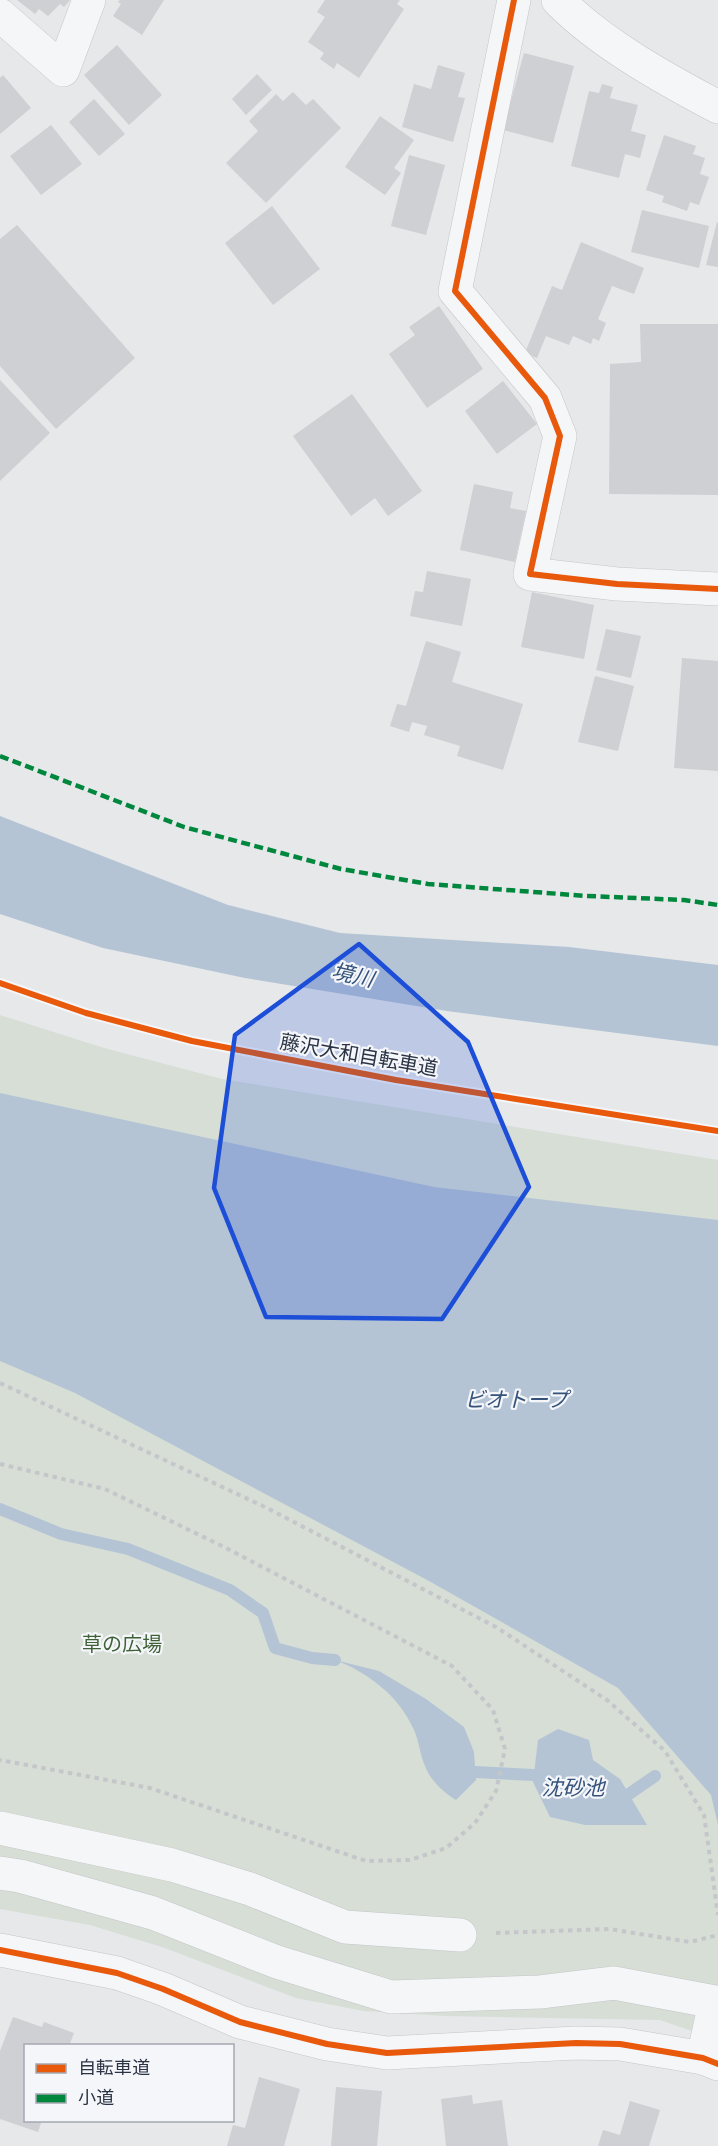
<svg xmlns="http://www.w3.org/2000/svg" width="718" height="2146" viewBox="0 0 718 2146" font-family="Montserrat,'Noto Sans JP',sans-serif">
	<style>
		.green { fill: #d6ded6 }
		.water { fill: #b4c4d5 }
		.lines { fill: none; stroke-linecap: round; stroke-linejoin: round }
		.stream { stroke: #b4c4d5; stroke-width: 12 }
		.building { fill: #ced0d3 }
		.minor-casing { stroke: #c4c6c8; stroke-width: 34 }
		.path { stroke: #c5c6ca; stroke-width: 4; stroke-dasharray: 4.5 4.5; stroke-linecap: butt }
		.minor { stroke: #f5f6f7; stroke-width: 33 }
		.quiet { stroke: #00873e; stroke-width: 4.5; stroke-dasharray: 9 4.5; stroke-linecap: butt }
		.cycleway-casing { stroke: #f4f6f9; stroke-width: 10 }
		.cycleway { stroke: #e8590c; stroke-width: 6 }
		.marked { fill: #1d4ed8; fill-opacity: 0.2; stroke: #1d4ed8; stroke-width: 4.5; stroke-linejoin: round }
		.labels { text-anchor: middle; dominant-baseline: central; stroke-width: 4.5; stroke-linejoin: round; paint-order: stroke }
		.street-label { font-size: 20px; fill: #2b3445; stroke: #f4f6f9 }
		.park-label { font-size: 20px; fill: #3f6138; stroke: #f4f6f9 }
		.water-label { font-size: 21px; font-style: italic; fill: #34527a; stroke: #f4f6f9 }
	</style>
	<rect width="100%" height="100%" fill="#e6e8ea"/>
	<polygon class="green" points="0,1015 104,1048 222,1079 718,1160 718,2040 660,2020 446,2016 364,2011 296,1998 165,1948 90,1925 0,1909"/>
	<g class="water">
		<polygon points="0,816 228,905 340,933 569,947 718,965 718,1046 447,1011 245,978 103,948 0,914"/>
		<polygon points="0,1093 434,1187 718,1220 718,1825 711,1795 618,1688 429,1581 75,1393 0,1361"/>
		<path d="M335,1660L379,1671L426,1699L464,1727L474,1752L476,1780L456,1800C444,1793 430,1780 425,1766C420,1755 419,1741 414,1730C399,1696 369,1673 335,1660Z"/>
		<polygon points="558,1729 589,1740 593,1760 620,1779 647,1825 585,1825 550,1817 533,1782 538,1740"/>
	</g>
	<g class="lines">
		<g class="stream">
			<polyline points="0,1509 61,1534 128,1549 230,1590 263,1613 275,1648 312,1658 335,1660"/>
			<polyline points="475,1772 533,1775"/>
			<polyline points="629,1794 655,1776"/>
		</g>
	</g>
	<g class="building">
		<polygon points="17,0 70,0 64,7 60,4 48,16 39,9 35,14"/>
		<polygon points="120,0 164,0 142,35 113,16 121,4 118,2"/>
		<polygon points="325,0 400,0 397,4 404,9 359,78 337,63 334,69 320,59 324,53 308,42 325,17 317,12"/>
		<polygon points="117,45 162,95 129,125 84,75"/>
		<polygon points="524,53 574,66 553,143 503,130"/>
		<polygon points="438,65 465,73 458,97 465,98 453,142 402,127 414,84 431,89"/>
		<polygon points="257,74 272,90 246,115 232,99"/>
		<polygon points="3,75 31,108 0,134 0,78"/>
		<polygon points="602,84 613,87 610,98 638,105 631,131 646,135 640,158 625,154 619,178 571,166 589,91 599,93"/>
		<polygon points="293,92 306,105 313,99 341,128 266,203 226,163 258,131 249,121 276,94 283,101"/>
		<polygon points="94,99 125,134 99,156 69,122"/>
		<polygon points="380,116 414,140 394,168 401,173 385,195 345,167"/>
		<polygon points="51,125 82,164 41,195 10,156"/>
		<polygon points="664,135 696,146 693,154 705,158 700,174 709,177 699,205 690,202 687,211 662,202 664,196 646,190"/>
		<polygon points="409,155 445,165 426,235 391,226"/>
		<polygon points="272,206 320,269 273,305 225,243"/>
		<polygon points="642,210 709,226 699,268 631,252"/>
		<polygon points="717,222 718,223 718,267 706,265"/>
		<polygon points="17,225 135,358 56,429 0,366 0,239"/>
		<polygon points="581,242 644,268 634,294 612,286 598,319 606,323 599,341 593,338 591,344 573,336 569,345 546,336 537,358 525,353 552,286 562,290"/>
		<polygon points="439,306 483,369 427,408 389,354 415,335 409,327"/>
		<polygon points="640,324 718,324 718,495 609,494 610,364 641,362"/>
		<polygon points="0,380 50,433 0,481"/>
		<polygon points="503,381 537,424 497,454 465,411"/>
		<polygon points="352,394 422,491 388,516 375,498 351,516 293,436"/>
		<polygon points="474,484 513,492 510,508 526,511 515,562 460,550"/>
		<polygon points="427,571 471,579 462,626 410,616 415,591 423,592"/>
		<polygon points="532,592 594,605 584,659 521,647"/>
		<polygon points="606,629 641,636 631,678 596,670"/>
		<polygon points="426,641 461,652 452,682 523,704 503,770 457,756 460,746 424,735 427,726 412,722 409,732 390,726 397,704 406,706"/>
		<polygon points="682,658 718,661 718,771 674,768"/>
		<polygon points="595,676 634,686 618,751 578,742"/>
		<polygon points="13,2017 42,2027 44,2022 74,2033 69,2046 26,2046 26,2120 42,2120 38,2132 0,2119 0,2051"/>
		<polygon points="259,2077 300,2089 284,2146 227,2146 233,2125 245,2128"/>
		<polygon points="336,2087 382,2091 377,2146 331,2146"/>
		<polygon points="472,2095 473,2104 502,2100 508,2146 446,2146 441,2099"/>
		<polygon points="630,2101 660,2110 649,2146 598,2146 603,2130 620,2135"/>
	</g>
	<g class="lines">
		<g class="minor-casing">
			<g id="minor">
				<polyline points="514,0 455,291 545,398 560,436 530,574 617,584 718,589"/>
				<path d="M558,0C600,43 665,79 718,107"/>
				<polyline points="0,15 63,70 89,0"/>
				<polyline points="0,1828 172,1865 250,1889 345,1927 460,1935"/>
				<polyline points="0,1873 20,1876 153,1913 277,1962 391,1997 540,1992 614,1983 715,2002 703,2058"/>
				<polyline points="0,1950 117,1973 163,1989 240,2022 327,2044 387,2053 576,2043 620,2044 703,2058 718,2064"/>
			</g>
		</g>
		<g class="path">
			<polyline points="0,1383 265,1507 496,1627 607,1700 665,1751 704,1815 718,1915"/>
			<polyline points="0,1464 105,1489 226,1548 452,1666 493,1710 505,1749 496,1791 475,1823 446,1848 410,1860 366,1861 150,1788 0,1760"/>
			<polyline points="496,1933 609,1929 690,1942 718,1935"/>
		</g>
		<use href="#minor" class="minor"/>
		<polyline class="quiet" points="0,756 184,827 341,869 428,884 587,896 684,900 718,905"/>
		<g class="cycleway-casing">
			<g id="cycleway">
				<polyline points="514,0 455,291 545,398 560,436 530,574 617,584 718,589"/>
				<polyline points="0,983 86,1013 192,1041 396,1080 718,1131"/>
				<polyline points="0,1950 117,1973 163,1989 240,2022 327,2044 387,2053 576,2043 620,2044 703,2058 718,2064"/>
			</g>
		</g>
		<use href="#cycleway" class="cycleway"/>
	</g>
	<path class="marked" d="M359,944L468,1042L529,1187L442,1319L266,1317L214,1188L235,1035Z"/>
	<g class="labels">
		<g class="street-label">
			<text transform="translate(359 1055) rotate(10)">藤沢大和自転車道</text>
		</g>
		<g class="park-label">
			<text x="122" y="1644">草の広場</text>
		</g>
		<g class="water-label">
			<text transform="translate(353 975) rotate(13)">境川</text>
			<text x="516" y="1399">ビオトープ</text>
			<text x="573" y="1787">沈砂池</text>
		</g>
	</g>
	<rect x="24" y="2044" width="210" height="78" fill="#f4f6f9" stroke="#a4a8b1" stroke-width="1.5"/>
	<rect x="36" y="2064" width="30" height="9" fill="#e8590c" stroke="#a4a8b1" stroke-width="1.5"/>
	<text x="78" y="2074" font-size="18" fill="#2b3445">自転車道</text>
	<rect x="36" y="2094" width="30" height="9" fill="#00873e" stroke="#a4a8b1" stroke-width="1.5"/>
	<text x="78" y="2104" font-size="18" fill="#2b3445">小道</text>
</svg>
